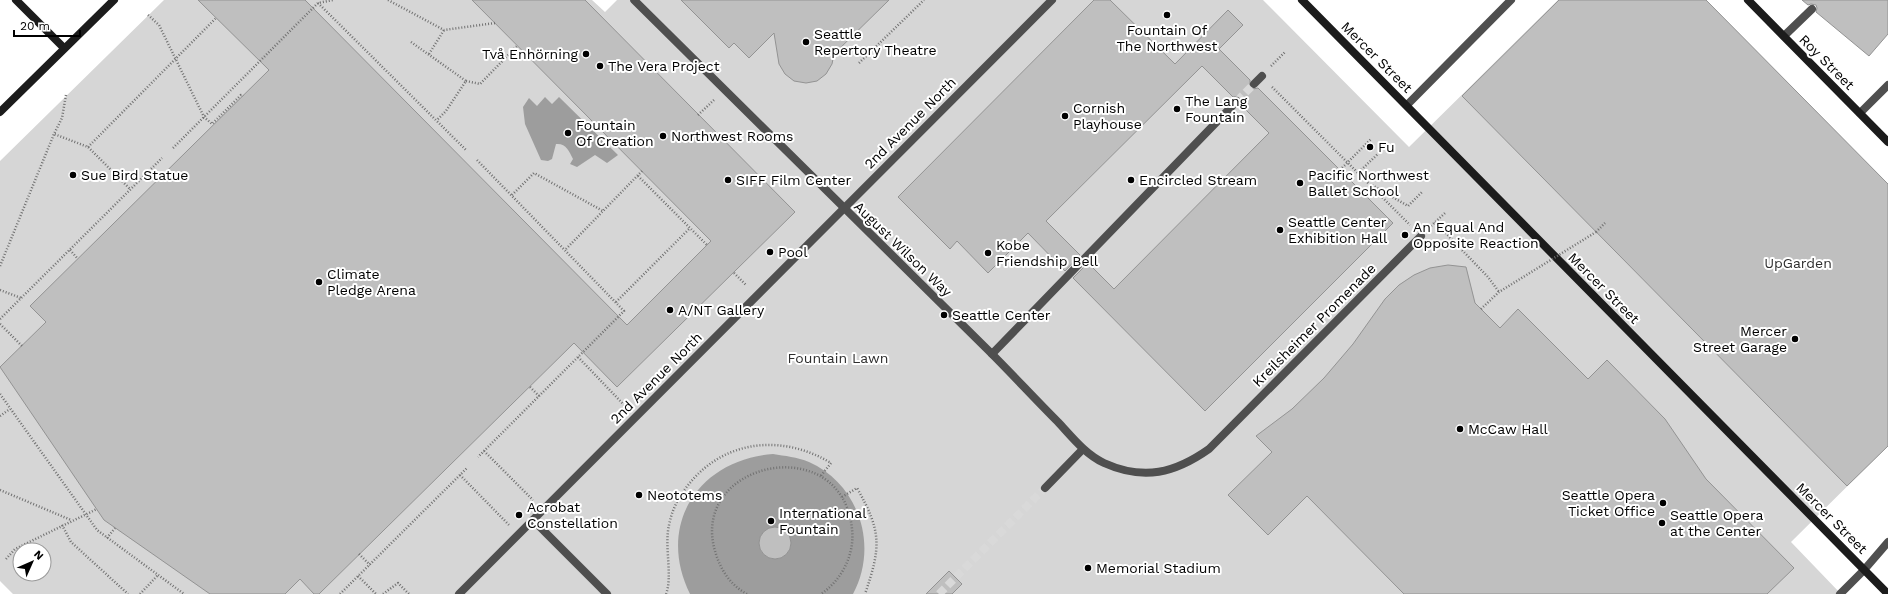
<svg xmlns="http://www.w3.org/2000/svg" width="1888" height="594" viewBox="0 0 1888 594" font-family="'Work Sans',sans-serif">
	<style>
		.green { fill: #d6d6d6; fill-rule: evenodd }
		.water { fill: #9d9d9d }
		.building { fill: #bfbfbf; stroke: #939393 }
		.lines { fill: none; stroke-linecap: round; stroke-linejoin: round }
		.street-tunnel { stroke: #d9d9d9; stroke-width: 8; stroke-dasharray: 8 4; stroke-linecap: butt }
		.path { stroke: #717171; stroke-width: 2.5; stroke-dasharray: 1 2; stroke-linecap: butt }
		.lane { stroke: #4f4f4f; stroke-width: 8 }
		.street { stroke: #4f4f4f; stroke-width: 8 }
		.secondary { stroke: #1c1c1c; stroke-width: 8 }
		.path-bridge { stroke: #717171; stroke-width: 2.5; stroke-dasharray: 1 2; stroke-linecap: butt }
		.poi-dot { fill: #000; stroke: #fff; stroke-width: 1.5 }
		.labels { text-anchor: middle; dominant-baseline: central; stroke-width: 4; stroke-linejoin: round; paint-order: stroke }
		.poi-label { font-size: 14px; fill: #000; stroke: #fff; text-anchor: start }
		.street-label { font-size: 14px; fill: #000; stroke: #fff }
		.park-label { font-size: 14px; fill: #2d2d2d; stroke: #fff }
	</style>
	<rect width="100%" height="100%" fill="#fff"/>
	<path class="green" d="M164,0H592L605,12L617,0H1263L1409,147L1558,0H1706L1888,184V446L1791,542L1841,594H13L0,581V161ZM20,550H44V574H20Z"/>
	<g class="water">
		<path d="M545,97L552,104L559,97L618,155L607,163L595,155L577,167L570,164L573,159C569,151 566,143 556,144L552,159L548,161L541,160L525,124L523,107L529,98L537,106Z"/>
		<path d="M773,454C785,456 797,457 809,462C859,484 879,546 853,594H690C656,525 698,460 773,454Z"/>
	</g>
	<g class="building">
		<polygon points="198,0 305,0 627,325 711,241 472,0 585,0 795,212 617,387 574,343 319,594 314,594 300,579 285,594 210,594 104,520 0,367 46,322 30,306 269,70"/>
		<polygon points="681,0 889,0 834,54 832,64 826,74 817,81 806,83 794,81 785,74 779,64 774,33 749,58 734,43 729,48"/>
		<polygon points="1094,0 1110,0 1175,64 1228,10 1243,25 1219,49 1250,80 1250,88 1253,89 1258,88 1393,223 1205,411 1073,278 1088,263 1114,289 1269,133 1241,105 1241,97 1238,96 1233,97 1202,66 1046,221 1080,255 1065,271 1028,233 988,273 957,241 950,249 898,197"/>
		<polygon points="1559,0 1706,0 1888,184 1888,446 1847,486 1462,96"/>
		<polygon points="1802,0 1888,0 1888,34 1869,56 1816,12 1817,8 1816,5 1811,4 1808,5"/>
		<polygon points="1448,265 1466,267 1475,303 1500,328 1518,309 1588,379 1607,360 1665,419 1706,479 1794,568 1767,594 1404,594 1307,496 1268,535 1228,495 1272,452 1256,436 1292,409 1324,378 1353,344 1385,299 1399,285 1414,275 1430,268"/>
		<circle cx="775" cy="543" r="16"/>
		<polygon points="949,571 962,584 952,594 926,594"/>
	</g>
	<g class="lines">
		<g class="street-tunnel">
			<polyline points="1237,101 1254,84"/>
			<polyline points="939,594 1045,488"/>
		</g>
		<g class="path">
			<polyline points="388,0 444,30 495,23"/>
			<polyline points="318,3 466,150"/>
			<polyline points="148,15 159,25 204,117 212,124 241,95 243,96"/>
			<polyline points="411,42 466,81 446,111 437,120"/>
			<polyline points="429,54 444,30"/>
			<polyline points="859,63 924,0"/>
			<polyline points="1271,66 1285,52"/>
			<polyline points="466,81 480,84 517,46"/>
			<polyline points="1272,87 1410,225"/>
			<polyline points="66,95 62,118 54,134 88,147 130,189"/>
			<polyline points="698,115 714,100"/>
			<polyline points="88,147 216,18"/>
			<polyline points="173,148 318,3 333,0"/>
			<polyline points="477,160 624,311 478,457"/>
			<polyline points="1359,172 1382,150"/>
			<polyline points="638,176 707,245"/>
			<polyline points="1372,185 1408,206 1423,191"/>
			<polyline points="512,195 534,173 603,211"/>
			<polyline points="1435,222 1488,277 1499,292"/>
			<polyline points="1431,226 1445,213"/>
			<polyline points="1596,232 1605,223"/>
			<polyline points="566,249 642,171"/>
			<polyline points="70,250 78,259"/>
			<polyline points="0,266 54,134"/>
			<polyline points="734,273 746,285"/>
			<polyline points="0,290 21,298"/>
			<polyline points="616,302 690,228"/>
			<polyline points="0,319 162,158"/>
			<polyline points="0,324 22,346"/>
			<polyline points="578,357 626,407"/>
			<polyline points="530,387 539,396"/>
			<polyline points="0,394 97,530 184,594"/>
			<polyline points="0,416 10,409"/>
			<polyline points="484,451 533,500"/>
			<polyline points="460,475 509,525"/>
			<polyline points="0,490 71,520"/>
			<path d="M842,497L857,488C882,532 881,547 865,594"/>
			<polyline points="62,525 71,542 128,594"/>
			<polyline points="107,538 115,528"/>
			<polyline points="359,554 370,565"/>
			<polyline points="6,559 15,549 97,509"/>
			<polyline points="358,576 376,594"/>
			<polyline points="140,594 158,575"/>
			<polyline points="340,594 467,468"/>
			<polyline points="383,594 398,583 409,594"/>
			<path d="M666,594C673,576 664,547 669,525C673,504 684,488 699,473C736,438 788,437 831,463L820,477"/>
			<path d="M747,594C730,585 720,569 715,551C689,461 842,429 852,529C855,554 842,580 821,594"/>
		</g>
		<polyline class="lane" points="1784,36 1812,9"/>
		<g class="street">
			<path d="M634,0C752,118 871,235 990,352C1013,375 1035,399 1058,422C1072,437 1085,454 1104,463C1144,481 1175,473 1209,449L1421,236"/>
			<polyline points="1254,84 1262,76"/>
			<polyline points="1407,105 1511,0"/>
			<polyline points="1860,113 1888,85"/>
			<polyline points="992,354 1237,101"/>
			<polyline points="1045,488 1083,449"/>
			<polyline points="533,520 607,594"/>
			<polyline points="459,594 1052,0"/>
			<polyline points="1840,594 1864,570 1888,542"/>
		</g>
		<g class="secondary">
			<polyline points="16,0 64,48"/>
			<polyline points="1302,0 1888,594"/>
			<polyline points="1748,0 1888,142"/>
			<polyline points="0,112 114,0"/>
		</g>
		<g class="path-bridge">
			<polyline points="1340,170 1371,139"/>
			<polyline points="1481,309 1499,292 1596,232"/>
		</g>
	</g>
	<g class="poi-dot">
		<circle cx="1167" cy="15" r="4"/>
		<circle cx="806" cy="42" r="4"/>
		<circle cx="586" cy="54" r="4"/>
		<circle cx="600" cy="66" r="4"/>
		<circle cx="1177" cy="109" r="4"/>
		<circle cx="1065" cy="116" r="4"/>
		<circle cx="568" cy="133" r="4"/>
		<circle cx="663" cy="136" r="4"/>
		<circle cx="1370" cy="147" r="4"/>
		<circle cx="73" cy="175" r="4"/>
		<circle cx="728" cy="180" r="4"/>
		<circle cx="1131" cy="180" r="4"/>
		<circle cx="1300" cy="183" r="4"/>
		<circle cx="1280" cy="230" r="4"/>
		<circle cx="1405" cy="235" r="4"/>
		<circle cx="770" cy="252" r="4"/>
		<circle cx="988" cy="253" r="4"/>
		<circle cx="319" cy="282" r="4"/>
		<circle cx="670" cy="310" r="4"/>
		<circle cx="944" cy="315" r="4"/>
		<circle cx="1795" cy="339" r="4"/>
		<circle cx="1460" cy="429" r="4"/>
		<circle cx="639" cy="495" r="4"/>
		<circle cx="1663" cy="503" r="4"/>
		<circle cx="519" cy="515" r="4"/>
		<circle cx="771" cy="521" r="4"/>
		<circle cx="1662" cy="523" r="4"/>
		<circle cx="1088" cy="568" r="4"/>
	</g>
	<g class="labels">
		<g class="poi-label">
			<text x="1167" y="30" text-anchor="middle">Fountain Of<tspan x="1167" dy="16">The Northwest</tspan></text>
			<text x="814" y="34">Seattle<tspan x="814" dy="16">Repertory Theatre</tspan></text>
			<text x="578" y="54" text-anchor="end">Två Enhörning</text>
			<text x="608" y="66">The Vera Project</text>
			<text x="1185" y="101">The Lang<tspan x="1185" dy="16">Fountain</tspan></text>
			<text x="1073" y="108">Cornish<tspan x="1073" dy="16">Playhouse</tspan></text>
			<text x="576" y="125">Fountain<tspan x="576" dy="16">Of Creation</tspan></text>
			<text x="671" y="136">Northwest Rooms</text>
			<text x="1378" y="147">Fu</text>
			<text x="81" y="175">Sue Bird Statue</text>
			<text x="1308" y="175">Pacific Northwest<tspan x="1308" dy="16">Ballet School</tspan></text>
			<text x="736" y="180">SIFF Film Center</text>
			<text x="1139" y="180">Encircled Stream</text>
			<text x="1288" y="222">Seattle Center<tspan x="1288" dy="16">Exhibition Hall</tspan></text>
			<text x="1413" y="227">An Equal And<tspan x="1413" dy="16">Opposite Reaction</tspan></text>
			<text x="996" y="245">Kobe<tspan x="996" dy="16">Friendship Bell</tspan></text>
			<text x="778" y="252">Pool</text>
			<text x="327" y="274">Climate<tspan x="327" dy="16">Pledge Arena</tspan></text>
			<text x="678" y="310">A/NT Gallery</text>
			<text x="952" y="315">Seattle Center</text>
			<text x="1787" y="331" text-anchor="end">Mercer<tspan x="1787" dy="16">Street Garage</tspan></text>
			<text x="1468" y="429">McCaw Hall</text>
			<text x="647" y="495">Neototems</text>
			<text x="1655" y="495" text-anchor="end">Seattle Opera<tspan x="1655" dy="16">Ticket Office</tspan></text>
			<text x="527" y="507">Acrobat<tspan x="527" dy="16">Constellation</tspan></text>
			<text x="779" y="513">International<tspan x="779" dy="16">Fountain</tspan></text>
			<text x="1670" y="515">Seattle Opera<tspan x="1670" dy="16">at the Center</tspan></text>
			<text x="1096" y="568">Memorial Stadium</text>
		</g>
		<g class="street-label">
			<text transform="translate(1377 57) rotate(45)">Mercer Street</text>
			<text transform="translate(1827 62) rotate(45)">Roy Street</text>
			<text transform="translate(910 123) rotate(-45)">2nd Avenue North</text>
			<text transform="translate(903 249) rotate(44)">August Wilson Way</text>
			<text transform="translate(1604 288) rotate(45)">Mercer Street</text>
			<text transform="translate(1314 325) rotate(-45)">Kreilsheimer Promenade</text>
			<text transform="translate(656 378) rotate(-45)">2nd Avenue North</text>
			<text transform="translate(1832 518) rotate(45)">Mercer Street</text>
		</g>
		<g class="park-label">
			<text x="1798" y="263">UpGarden</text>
			<text x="838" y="358">Fountain Lawn</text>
		</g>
	</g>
	<g transform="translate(32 562) rotate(45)"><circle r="19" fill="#ffffff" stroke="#999999"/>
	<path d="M0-3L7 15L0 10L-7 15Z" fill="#000000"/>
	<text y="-6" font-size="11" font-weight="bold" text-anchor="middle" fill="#000000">N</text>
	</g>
	<path d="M14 30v6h66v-6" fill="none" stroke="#000000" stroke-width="2"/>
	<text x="20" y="30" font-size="12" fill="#000000" stroke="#ffffff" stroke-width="3" paint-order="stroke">20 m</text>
</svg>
